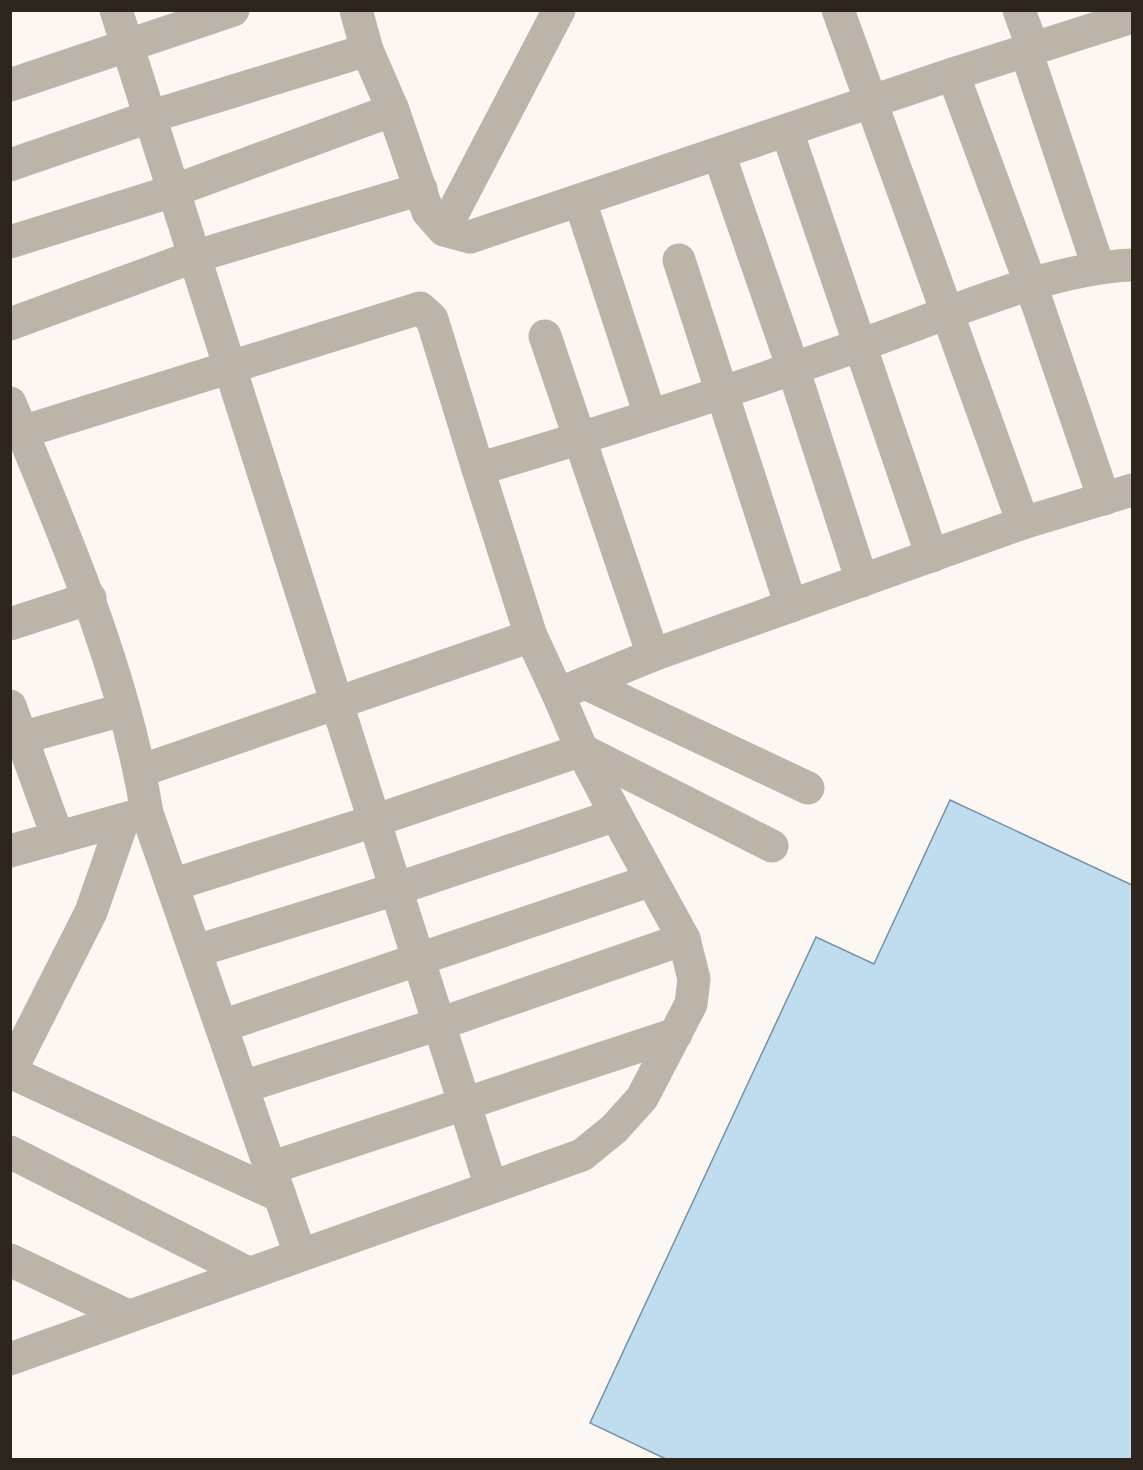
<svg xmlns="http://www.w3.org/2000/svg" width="1143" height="1470" viewBox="0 0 1143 1470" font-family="Georgia,serif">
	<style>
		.building { fill: #c0ddf0; stroke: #7691a3; stroke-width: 1.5 }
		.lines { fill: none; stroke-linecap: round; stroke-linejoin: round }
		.minor { stroke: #bdb4a9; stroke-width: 33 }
	</style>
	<rect width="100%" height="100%" fill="#fcf7f3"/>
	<polygon class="building" points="950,800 1132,885 1132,1460 668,1460 590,1423 816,937 874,964"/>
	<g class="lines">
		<g class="minor">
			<polyline points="116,10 491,1187"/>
			<polyline points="356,10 367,50 393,110 428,212 444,230 470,237 953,74 1132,17"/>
			<polyline points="838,10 1023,523"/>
			<polyline points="1019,10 1033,49"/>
			<polyline points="1026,51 1098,266"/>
			<polyline points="953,74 1031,285 1104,499"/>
			<polyline points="10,85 233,10"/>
			<polyline points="787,131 932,556"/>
			<polyline points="719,154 793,368 862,581"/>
			<polyline points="10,165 149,117 367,50"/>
			<polyline points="580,201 650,415"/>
			<polyline points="444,230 559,10"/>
			<polyline points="10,242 173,191 393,110"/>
			<polyline points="679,260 791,606"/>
			<polyline points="10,324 193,257 421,189"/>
			<polyline points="545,336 653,655"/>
			<path d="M10,403C65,536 124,670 147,813L300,1254"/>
			<path d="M22,432L420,308L432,319L478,469C608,431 736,389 863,344C944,316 1048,268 1132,265"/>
			<polyline points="478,469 531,636 558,694"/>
			<polyline points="10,624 90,598"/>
			<polyline points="585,683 808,788"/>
			<polyline points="10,706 58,838"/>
			<polyline points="10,741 122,710"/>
			<polyline points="140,771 531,636"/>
			<polyline points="10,851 139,815"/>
			<polyline points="172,885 374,821 582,750 772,846"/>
			<polyline points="196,951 396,889 616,815"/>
			<polyline points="222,1026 649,881"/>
			<polyline points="10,1072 280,1196"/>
			<polyline points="10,1072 91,912 123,820"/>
			<polyline points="243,1087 439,1024 684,939"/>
			<polyline points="10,1152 248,1273"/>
			<polyline points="270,1168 676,1034"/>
			<polyline points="10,1260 128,1316"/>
			<polyline points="10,1359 582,1155 614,1129 642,1098 691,1004 694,979 684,939 616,815 582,750 558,694 653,655 1023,523 1132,490"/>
		</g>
	</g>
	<rect width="1143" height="1470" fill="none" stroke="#2e251c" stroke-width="24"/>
</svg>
